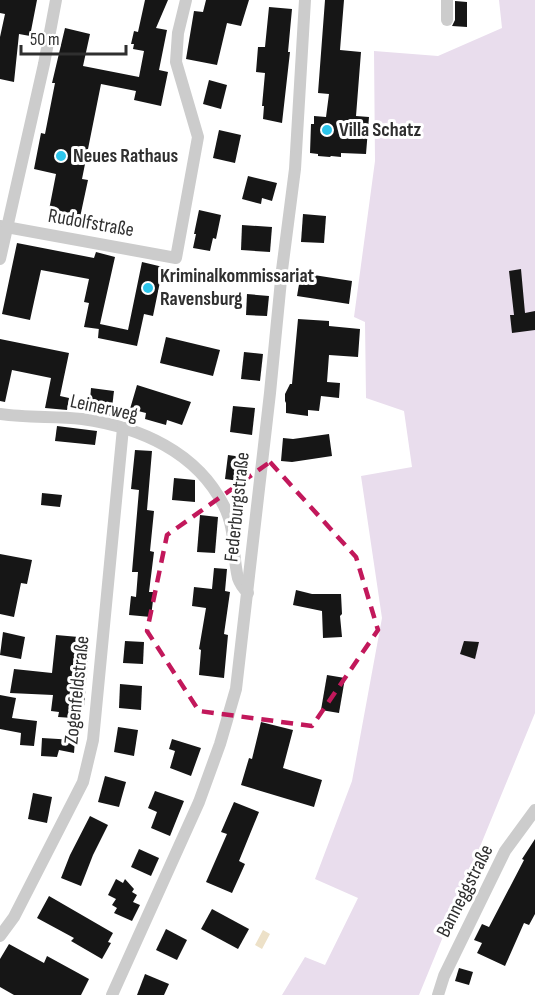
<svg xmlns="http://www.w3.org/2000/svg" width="535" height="995" viewBox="0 0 535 995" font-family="'Sofia Sans Condensed',sans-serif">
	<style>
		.green { fill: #e9dded }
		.water { fill: #ede1c8 }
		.building { fill: #161616 }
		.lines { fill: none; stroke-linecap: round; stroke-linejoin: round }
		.minor { stroke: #ccc; stroke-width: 12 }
		.marked { fill: none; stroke: #c2185b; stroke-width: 4.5; stroke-dasharray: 12 8; stroke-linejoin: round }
		.poi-dot { fill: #2cc5eb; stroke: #fff; stroke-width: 2 }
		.labels { text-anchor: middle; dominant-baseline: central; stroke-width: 6; stroke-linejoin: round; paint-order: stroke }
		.poi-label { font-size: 20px; font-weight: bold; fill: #2f2f2f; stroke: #fff; text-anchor: start }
		.street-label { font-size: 20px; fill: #2f2f2f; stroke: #fff }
	</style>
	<rect width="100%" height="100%" fill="#fff"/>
	<polygon class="green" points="499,0 535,0 535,713 419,995 282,995 305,957 325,965 358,898 315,879 352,781 382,618 361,476 412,467 404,411 366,398 365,322 354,317 375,161 374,51 438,56 502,28"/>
	<polygon class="water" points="263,930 270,934 262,949 255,945"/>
	<g class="building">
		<polygon points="0,0 37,0 30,36 19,34 14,82 0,79 0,37 5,14 0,13"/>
		<polygon points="145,0 168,0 156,28 167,30 159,70 168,72 161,106 134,100 136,91 101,84 82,179 88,180 79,222 48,215 56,174 34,169 41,133 45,134 55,83 52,83 65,28 90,34 83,66 139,77 144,51 133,49 134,44 131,44 134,31 138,32"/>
		<polygon points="206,0 249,0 241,26 227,23 217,65 186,59 194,11 203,12"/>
		<polygon points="325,0 344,0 340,50 361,52 356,116 369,117 366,154 341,153 341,157 331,156 330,157 318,156 318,154 310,153 311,124 314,124 314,116 326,117 329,94 318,93"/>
		<polygon points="455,1 467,2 467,27 452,26 455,20"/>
		<polygon points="269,7 292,9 288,52 290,52 282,123 263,119 264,106 262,106 265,73 256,72 258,47 265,47"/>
		<polygon points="209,80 227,85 221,109 203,104"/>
		<polygon points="219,130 241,135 235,163 213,158"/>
		<polygon points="248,176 277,183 272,201 262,198 261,204 242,199"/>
		<polygon points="199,210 221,215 216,239 213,238 210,251 193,248 196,234 194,234"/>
		<polygon points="303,214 326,216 324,243 301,242"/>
		<polygon points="242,225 272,227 270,252 241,250"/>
		<polygon points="17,243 94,258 96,252 115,257 100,324 128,330 142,262 163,267 153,316 144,314 137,346 98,338 99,327 99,329 84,327 89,303 84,302 89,279 41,270 30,320 2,314"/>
		<polygon points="521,269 525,313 535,311 535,330 512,333 510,315 514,315 509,271"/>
		<polygon points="301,273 352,281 349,304 297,296"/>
		<polygon points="247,294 269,296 267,316 246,315"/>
		<polygon points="298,319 329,321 329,326 360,329 358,357 329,355 327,382 340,383 339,398 321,396 319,411 308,410 308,416 286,413 286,403 285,401 285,394 290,384 292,384"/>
		<polygon points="166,337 220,350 213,376 160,363"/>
		<polygon points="0,339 69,353 60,396 69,398 67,410 45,408 51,378 12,370 5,402 0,401"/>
		<polygon points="244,352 263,354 260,381 241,379"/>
		<polygon points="137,385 191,402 182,425 167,420 166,425 145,419 146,413 130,409"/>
		<polygon points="91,388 114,391 111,416 89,412"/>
		<polygon points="233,406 255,408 252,435 230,432"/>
		<polygon points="57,426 97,431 95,445 55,441"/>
		<polygon points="329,434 332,456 292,462 281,461 283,438 293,439"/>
		<polygon points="135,450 152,451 147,510 154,511 150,551 154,552 149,592 154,592 151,617 129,615 131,596 136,597 138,572 132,572 139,490 131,489"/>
		<polygon points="228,455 249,458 246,482 225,479"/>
		<polygon points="174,478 195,480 195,502 172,500"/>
		<polygon points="42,493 62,495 60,507 41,505"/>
		<polygon points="200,515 218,517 215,553 197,552"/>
		<polygon points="0,554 32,560 27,584 21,583 14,617 0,614"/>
		<polygon points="214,568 227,569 225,591 230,592 224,634 228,635 224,678 199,675 201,650 199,649 206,608 192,606 194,587 212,589"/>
		<polygon points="296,590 312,594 341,594 342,614 340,616 342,637 323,638 322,611 293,605"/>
		<polygon points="3,632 25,637 21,659 0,655"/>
		<polygon points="56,635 90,638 84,706 74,705 73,718 58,717 59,712 51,711 53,695 10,693 14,669 52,673"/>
		<polygon points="125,641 144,642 143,664 123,663"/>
		<polygon points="464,641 479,642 475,659 460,654"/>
		<polygon points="327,675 345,678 339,713 321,710"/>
		<polygon points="120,684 142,686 141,710 119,708"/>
		<polygon points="0,695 16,698 12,718 37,721 34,746 20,745 21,733 0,729"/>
		<polygon points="261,722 293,730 283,768 322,780 314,807 241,785 249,758 252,759"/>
		<polygon points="118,727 138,730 134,756 114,752"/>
		<polygon points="42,738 75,740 74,753 59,750 57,757 41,756"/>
		<polygon points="172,739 201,748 191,776 170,768 175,751 169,749"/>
		<polygon points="105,776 126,782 119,807 98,802"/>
		<polygon points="155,791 184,801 170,836 151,828 157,812 148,808"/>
		<polygon points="33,793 52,797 47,823 28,819"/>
		<polygon points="234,802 259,812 239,861 245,864 232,893 206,882 227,834 221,832"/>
		<polygon points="90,816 108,825 93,855 81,886 61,878 70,855"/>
		<polygon points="535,839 535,914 529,925 524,923 505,966 477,953 482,943 474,940 482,924 489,927 524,860 522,859"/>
		<polygon points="139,849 159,858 151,876 131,867"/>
		<polygon points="116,879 123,883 125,879 134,889 132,892 137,895 133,902 140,905 132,921 114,913 117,908 112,905 116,899 108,895"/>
		<polygon points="49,896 113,933 108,942 111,943 102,959 71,941 74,938 37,918"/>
		<polygon points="212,909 249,929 238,949 201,929"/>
		<polygon points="166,929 187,940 177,960 156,950"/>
		<polygon points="9,944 44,963 47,956 89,979 81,995 14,995 0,987 0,959"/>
		<polygon points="459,968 473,972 469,985 455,981"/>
		<polygon points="145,974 169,984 164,995 137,995"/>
	</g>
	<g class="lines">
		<g class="minor">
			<polyline points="447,0 447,20"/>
			<polyline points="0,226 176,258 198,137 176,62 178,33 186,0"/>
			<polyline points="0,259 44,64 56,0"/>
			<path d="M0,414C27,418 55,416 82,419C140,427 197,452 224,506C236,529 232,554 238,578C240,584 244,589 248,593"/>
			<polyline points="0,936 14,917 83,782 93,740 123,428"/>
			<polyline points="112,995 199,802 220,744 236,689 270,393 282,270 295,169 305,0"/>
			<polyline points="438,995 444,976 505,851 535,810"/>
		</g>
	</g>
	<path class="marked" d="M270,462L356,557L378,630L312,726L199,711L147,631L167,535Z"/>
	<g class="poi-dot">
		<circle cx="327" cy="130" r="6"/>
		<circle cx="61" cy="156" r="6"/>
		<circle cx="148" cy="288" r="6"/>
	</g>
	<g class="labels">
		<g class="poi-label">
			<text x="339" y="130">Villa Schatz</text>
			<text x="73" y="156">Neues Rathaus</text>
			<text x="160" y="276">Kriminalkommissariat<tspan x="160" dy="23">Ravensburg</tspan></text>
		</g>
		<g class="street-label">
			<text transform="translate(91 223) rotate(10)">Rudolfstraße</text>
			<text transform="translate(104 408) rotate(12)">Leinerweg</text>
			<text transform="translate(237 507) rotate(-84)">Federburgstraße</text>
			<text transform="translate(77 690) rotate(-84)">Zogenfeldstraße</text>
			<text transform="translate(465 891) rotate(-63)">Banneggstraße</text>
		</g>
	</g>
	<path d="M21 45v9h105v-9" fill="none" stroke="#2f2f2f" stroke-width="3"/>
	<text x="30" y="45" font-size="18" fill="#2f2f2f" stroke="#ffffff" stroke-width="4.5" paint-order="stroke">50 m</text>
</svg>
